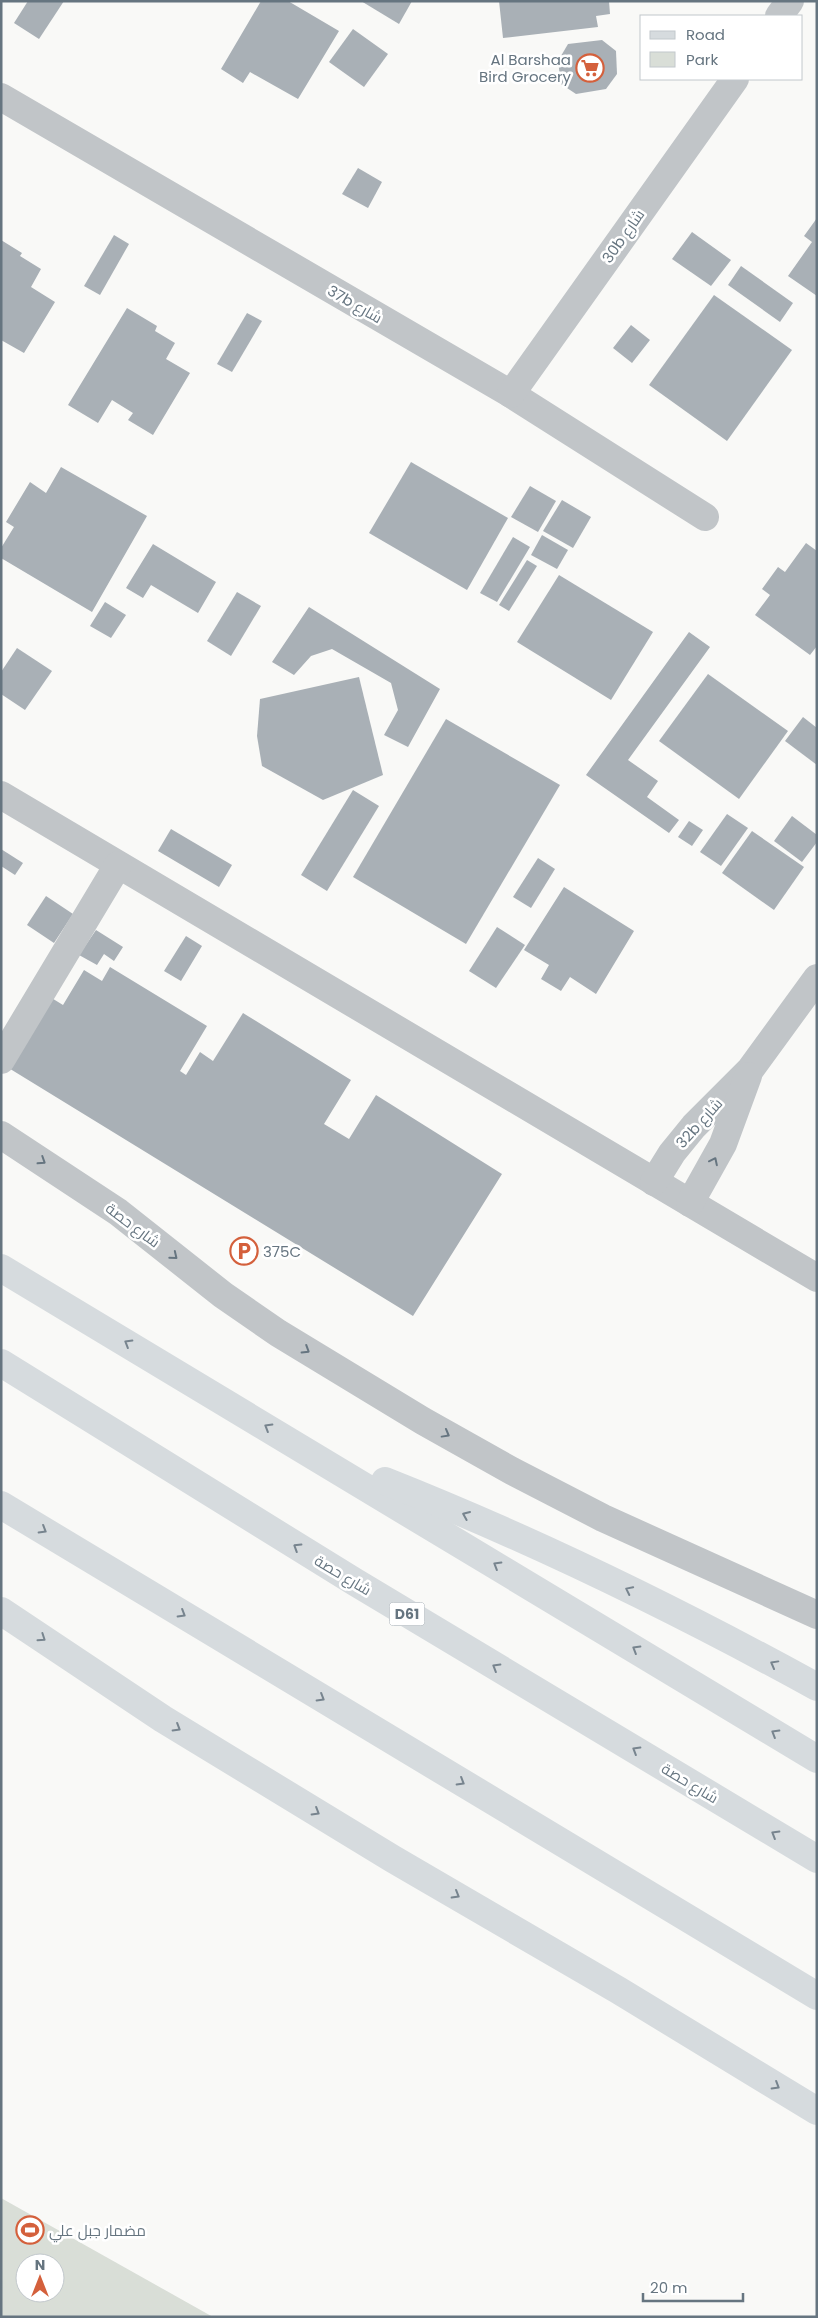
<svg xmlns="http://www.w3.org/2000/svg" width="818" height="2318" viewBox="0 0 818 2318" font-family="Poppins,Cairo,sans-serif">
	<style>
		.green { fill: #d9ded7; fill-rule: evenodd }
		.building { fill: #a9b0b6 }
		.lines { fill: none; stroke-linecap: round; stroke-linejoin: round }
		.minor { stroke: #c1c5c8; stroke-width: 28 }
		.major { stroke: #d6dbde; stroke-width: 28 }
		.oneway { stroke: #667580 }
		.oneway2 { stroke: #77848e }
		.labels { text-anchor: middle; dominant-baseline: central; stroke-width: 5; stroke-linejoin: round; paint-order: stroke }
		.shield { fill: #fff; stroke: #949ea6; stroke-width: 1 }
		.shield-label { font-size: 14px; font-weight: bold; fill: #667580 }
		.poi-label { font-size: 15px; fill: #667580; stroke: #fff; text-anchor: start }
		.street-label { font-size: 15px; fill: #667580; stroke: #fff }
	</style>
	<rect width="100%" height="100%" fill="#f9f9f7"/>
	<path class="green" d="M1,2198L213,2317H1ZM25,2263H55V2293H25Z"/>
	<g class="building">
		<polygon points="28,1 64,1 39,39 14,23"/>
		<polygon points="261,1 288,1 339,31 298,99 250,72 243,83 221,69"/>
		<polygon points="361,1 412,1 399,24"/>
		<polygon points="499,1 609,1 610,14 596,16 598,27 503,38"/>
		<polygon points="353,29 388,54 364,87 329,62"/>
		<polygon points="602,40 616,51 617,74 606,89 576,94 561,84 558,61 568,44"/>
		<polygon points="358,168 382,182 368,208 342,194"/>
		<polygon points="817,218 817,296 788,276 812,242 804,236"/>
		<polygon points="692,232 731,260 711,286 672,259"/>
		<polygon points="114,235 129,244 100,295 84,286"/>
		<polygon points="1,240 22,253 20,256 41,269 31,287 55,302 24,353 1,340"/>
		<polygon points="741,266 793,303 780,322 728,285"/>
		<polygon points="714,295 792,350 727,441 649,385"/>
		<polygon points="127,308 157,326 155,331 175,343 166,359 190,373 153,435 128,420 133,413 112,400 98,423 68,405"/>
		<polygon points="247,313 262,321 232,372 217,364"/>
		<polygon points="631,325 650,340 632,363 613,348"/>
		<polygon points="411,462 508,518 467,590 369,533"/>
		<polygon points="61,467 147,516 92,612 1,558 1,548 14,527 6,522 30,482 46,493"/>
		<polygon points="530,486 556,501 538,532 511,517"/>
		<polygon points="562,500 591,517 573,548 543,531"/>
		<polygon points="542,535 568,550 557,569 531,555"/>
		<polygon points="513,537 530,547 497,602 480,593"/>
		<polygon points="806,543 817,551 817,646 810,655 755,615 770,595 762,589 778,567 785,572"/>
		<polygon points="153,544 216,582 198,613 151,585 143,598 126,588"/>
		<polygon points="527,560 537,566 509,611 499,605"/>
		<polygon points="559,575 653,632 611,700 517,642"/>
		<polygon points="237,592 261,606 231,656 207,641"/>
		<polygon points="105,602 126,615 111,638 90,626"/>
		<polygon points="309,607 440,689 408,747 384,735 398,710 391,683 332,649 311,656 294,675 272,662"/>
		<polygon points="689,632 710,647 628,760 658,781 647,797 679,820 669,833 586,775"/>
		<polygon points="17,648 52,671 25,710 1,694 1,672"/>
		<polygon points="708,674 788,731 739,799 659,741"/>
		<polygon points="359,677 383,775 323,800 262,766 257,736 260,699"/>
		<polygon points="803,717 817,728 817,765 785,741"/>
		<polygon points="446,719 560,785 466,944 353,877"/>
		<polygon points="353,790 379,806 327,891 301,875"/>
		<polygon points="727,814 748,828 721,866 700,852"/>
		<polygon points="792,816 817,835 817,842 802,862 774,841"/>
		<polygon points="689,821 703,830 692,846 678,837"/>
		<polygon points="171,829 232,865 219,887 158,851"/>
		<polygon points="752,831 804,867 774,910 722,873"/>
		<polygon points="1,849 23,863 15,875 1,866"/>
		<polygon points="538,858 555,869 531,908 513,897"/>
		<polygon points="564,887 634,931 596,994 570,977 561,991 541,979 549,965 524,950"/>
		<polygon points="46,896 73,914 54,943 27,925"/>
		<polygon points="497,927 525,945 496,988 469,971"/>
		<polygon points="96,930 123,947 114,961 104,954 97,965 79,955"/>
		<polygon points="186,936 202,946 181,981 164,971"/>
		<polygon points="110,967 207,1026 180,1071 186,1075 200,1052 213,1061 243,1013 351,1080 324,1124 349,1139 376,1095 502,1174 413,1316 7,1067 50,997 63,1005 84,970 102,981"/>
	</g>
	<g class="lines">
		<g class="minor">
			<polyline points="779,16 790,1"/>
			<polyline points="1,97 511,394 705,517"/>
			<polyline points="511,394 735,79"/>
			<polyline points="1,795 817,1278"/>
			<polyline points="1,1060 118,865"/>
			<polyline points="1,1135 118,1212 223,1295 278,1333 423,1421 512,1471 603,1518 817,1615"/>
			<polyline points="654,1182 672,1153 694,1126 750,1070 817,978"/>
			<polyline points="690,1203 723,1144 748,1076"/>
		</g>
		<g class="major">
			<polyline points="1,1268 817,1759"/>
			<polyline points="1,1363 355,1582 817,1859"/>
			<path d="M385,1481C534,1540 677,1610 817,1687"/>
			<polyline points="1,1505 817,1996"/>
			<polyline points="1,1611 163,1719 393,1859 618,1990 817,2111"/>
		</g>
	</g>
	<defs><path id="oneway-chevron" d="M-2-3.5L2.5 0L-2 3.5" fill="none" stroke-width="1.6" stroke-linecap="round" stroke-linejoin="round" transform="scale(1.25)"/></defs>
	<g class="oneway">
		<use href="#oneway-chevron" transform="translate(42 1161) rotate(33)"/>
		<use href="#oneway-chevron" transform="translate(714 1161) rotate(-64)"/>
		<use href="#oneway-chevron" transform="translate(174 1256) rotate(39)"/>
		<use href="#oneway-chevron" transform="translate(306 1350) rotate(32)"/>
		<use href="#oneway-chevron" transform="translate(446 1434) rotate(29)"/>
	</g>
	<g class="oneway2">
		<use href="#oneway-chevron" transform="translate(128 1343) rotate(-149)"/>
		<use href="#oneway-chevron" transform="translate(268 1427) rotate(-149)"/>
		<use href="#oneway-chevron" transform="translate(466 1515) rotate(-157)"/>
		<use href="#oneway-chevron" transform="translate(43 1530) rotate(31)"/>
		<use href="#oneway-chevron" transform="translate(297 1547) rotate(-148)"/>
		<use href="#oneway-chevron" transform="translate(497 1565) rotate(-149)"/>
		<use href="#oneway-chevron" transform="translate(629 1590) rotate(-154)"/>
		<use href="#oneway-chevron" transform="translate(182 1614) rotate(31)"/>
		<use href="#oneway-chevron" transform="translate(42 1638) rotate(34)"/>
		<use href="#oneway-chevron" transform="translate(636 1649) rotate(-149)"/>
		<use href="#oneway-chevron" transform="translate(774 1664) rotate(-151)"/>
		<use href="#oneway-chevron" transform="translate(496 1667) rotate(-149)"/>
		<use href="#oneway-chevron" transform="translate(321 1698) rotate(31)"/>
		<use href="#oneway-chevron" transform="translate(177 1728) rotate(31)"/>
		<use href="#oneway-chevron" transform="translate(775 1733) rotate(-149)"/>
		<use href="#oneway-chevron" transform="translate(636 1750) rotate(-149)"/>
		<use href="#oneway-chevron" transform="translate(461 1782) rotate(31)"/>
		<use href="#oneway-chevron" transform="translate(316 1812) rotate(31)"/>
		<use href="#oneway-chevron" transform="translate(775 1834) rotate(-149)"/>
		<use href="#oneway-chevron" transform="translate(456 1895) rotate(30)"/>
		<use href="#oneway-chevron" transform="translate(776 2086) rotate(31)"/>
	</g>
	<defs>
		<g id="supermarket-ring" transform="scale(1.4375)"><circle r="9.5" fill="#fff" stroke="#d4603c" stroke-width="1.5"/><path d="M-6-5.5h2.5l.6 2H6L4.5 2H-2.5L-4.4-4H-6ZM-1.5 3.2a1.3 1.3 0 1 0 .1 0ZM3 3.2a1.3 1.3 0 1 0 .1 0Z" fill="#d4603c"/></g>
		<g id="parking-ring" transform="scale(1.4375)"><circle r="9.5" fill="#fff" stroke="#d4603c" stroke-width="1.5"/><path d="M-3.5-5.5H1a3.5 3.5 0 0 1 0 7H-1V5.5H-3.5ZM-1-3.4V-.6H.8a1.4 1.4 0 0 0 0-2.8Z" fill="#d4603c"/></g>
		<g id="stadium-ring" transform="scale(1.4375)"><circle r="9.5" fill="#fff" stroke="#d4603c" stroke-width="1.5"/><path d="M0-5a6.5 5 0 1 0 0 10a6.5 5 0 1 0 0-10ZM-3.5-1.8h7v3.6h-7Z" fill="#d4603c"/></g>
	</defs>
	<g fill-rule="evenodd">
		<use href="#supermarket-ring" x="590" y="68"/>
		<use href="#parking-ring" x="244" y="1251"/>
		<use href="#stadium-ring" x="30" y="2230"/>
	</g>
	<g class="labels">
		<rect class="shield" x="389.5" y="1602.5" width="35" height="23" rx="4"/>
		<g class="shield-label">
			<text x="407" y="1614">D61</text>
		</g>
		<g class="poi-label">
			<text x="571" y="59" text-anchor="end">Al Barshaa<tspan x="571" dy="17">Bird Grocery</tspan></text>
			<text x="263" y="1251">375C</text>
			<text x="49" y="2230">مضمار جبل علي</text>
		</g>
		<g class="street-label">
			<text transform="translate(623 236) rotate(-55)">30b شارع</text>
			<text transform="translate(355 304) rotate(30)">37b شارع</text>
			<text transform="translate(699 1123) rotate(-48)">32b شارع</text>
			<text transform="translate(133 1225) rotate(37)">شارع حصة</text>
			<text transform="translate(343 1575) rotate(31)">شارع حصة</text>
			<text transform="translate(690 1783) rotate(31)">شارع حصة</text>
		</g>
	</g>
	<rect width="818" height="2318" fill="none" stroke="#667580" stroke-width="5"/>
	<rect x="640" y="15" width="162" height="65" fill="#ffffff" stroke="#c2c8cc"/>
	<rect x="650" y="31" width="25" height="8" fill="#d6dbde" stroke="#c2c8cc"/>
	<text x="686" y="40" font-size="15" fill="#667580">Road</text>
	<rect x="650" y="52" width="25" height="15" fill="#d9ded7" stroke="#c2c8cc"/>
	<text x="686" y="65" font-size="15" fill="#667580">Park</text>
	<g transform="translate(40 2278)"><circle r="24" fill="#ffffff" stroke="#c2c8cc"/>
	<path d="M0-4L9 19L0 12L-9 19Z" fill="#d4603c"/>
	<text y="-8" font-size="14" font-weight="bold" text-anchor="middle" fill="#667580">N</text>
	</g>
	<path d="M643 2293v8h100v-8" fill="none" stroke="#667580" stroke-width="2.5"/>
	<text x="650" y="2293" font-size="15" fill="#667580" stroke="#ffffff" stroke-width="4" paint-order="stroke">20 m</text>
</svg>
